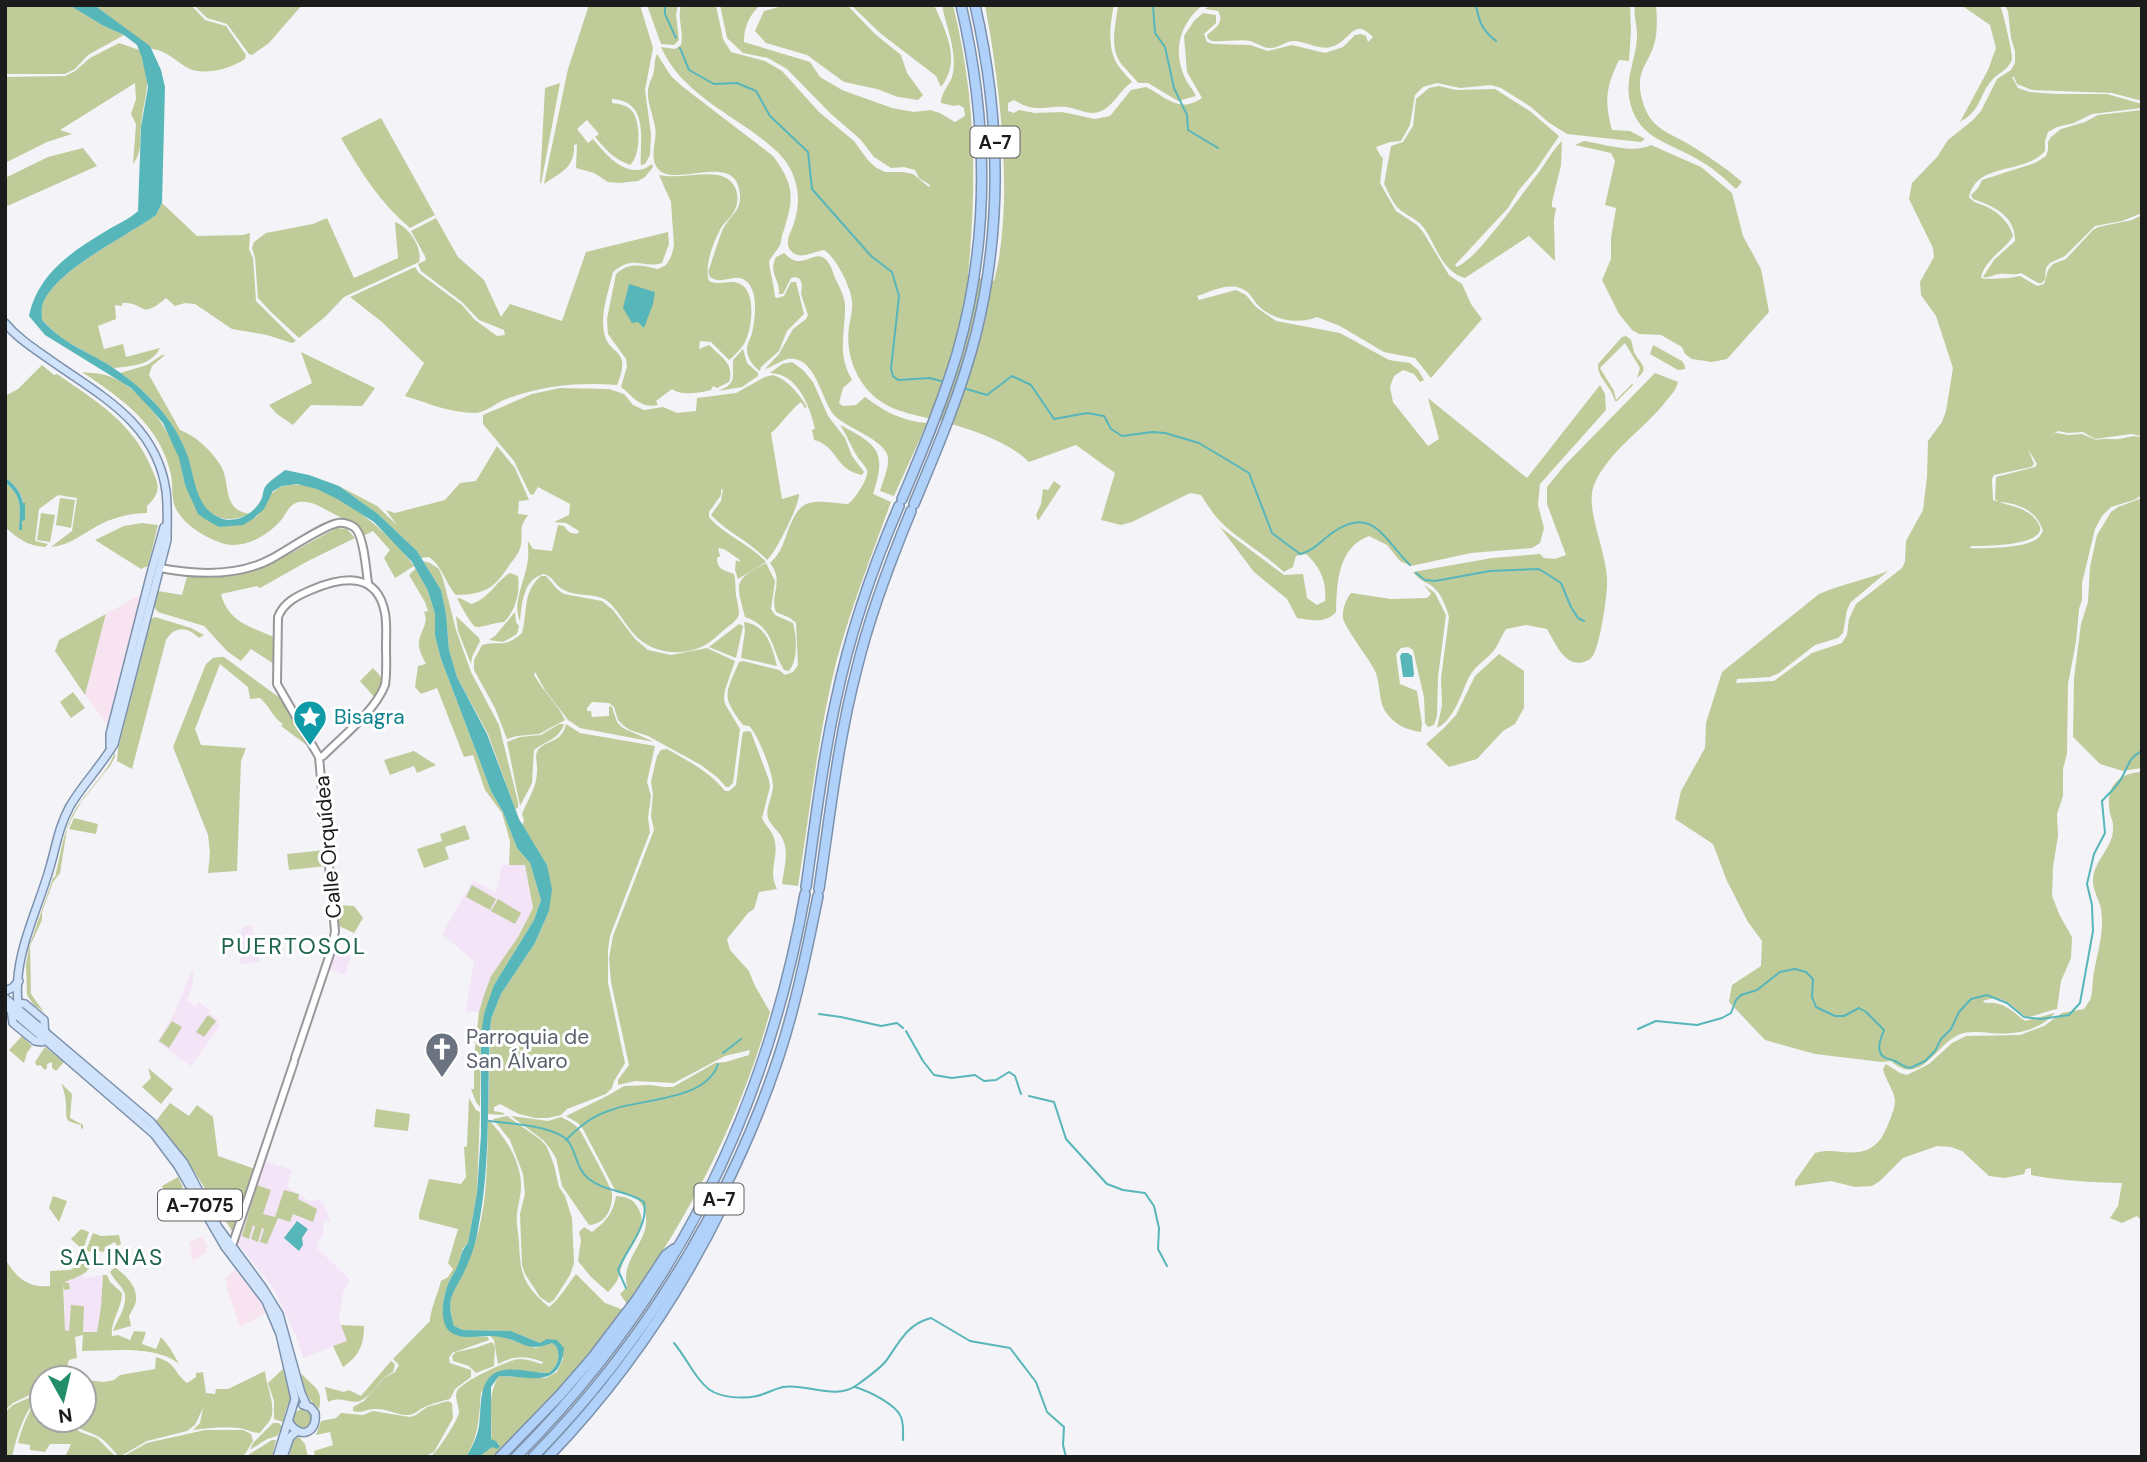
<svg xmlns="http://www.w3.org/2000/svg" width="2147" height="1462" viewBox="0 0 2147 1462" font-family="'DM Sans',sans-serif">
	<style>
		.commercial { fill: #f8e3f1 }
		.education { fill: #f4e4f7 }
		.green { fill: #c0cb9a; fill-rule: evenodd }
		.water { fill: #57b6b9 }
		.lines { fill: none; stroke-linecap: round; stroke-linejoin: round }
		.stream { stroke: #57b6b9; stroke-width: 2 }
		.tertiary-casing { stroke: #98979a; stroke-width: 10 }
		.primary-casing { stroke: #7c91ac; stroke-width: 10 }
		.motorway-casing { stroke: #7c91ac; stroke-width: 12 }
		.tertiary { stroke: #fff; stroke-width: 6 }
		.primary { stroke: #d0e3fb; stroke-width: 7 }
		.motorway { stroke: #b0d1f9; stroke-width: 9 }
		.labels { text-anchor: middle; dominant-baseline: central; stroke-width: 6; stroke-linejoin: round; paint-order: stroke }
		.shield { fill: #fff; stroke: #5f5f60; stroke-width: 2 }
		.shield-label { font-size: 19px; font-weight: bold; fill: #1b1b1c }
		.culture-label { font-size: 21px; fill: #0d838f; stroke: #fff; text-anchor: start }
		.street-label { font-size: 21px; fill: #1b1b1c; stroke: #fff }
		.worship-label { font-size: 21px; fill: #5b616d; stroke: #fff; text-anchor: start }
		.neighbourhood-label { font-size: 23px; letter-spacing: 2px; fill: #1f654d; stroke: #fff }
	</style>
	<rect width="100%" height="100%" fill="#f4f3f7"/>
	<g class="commercial">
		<polygon points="136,597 138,597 140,600 107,724 85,695 106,614"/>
		<polygon points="202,1237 208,1246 205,1248 207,1252 193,1261 189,1242"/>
		<polygon points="235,1270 255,1293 266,1313 240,1327 226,1286 228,1284 224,1279"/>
	</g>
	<g class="education">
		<polygon points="502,865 525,865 533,908 518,937 491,976 479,1012 466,1011 474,961 442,934 473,880 496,893"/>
		<polygon points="252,925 253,941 258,941 260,962 240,964 241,931 244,926"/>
		<polygon points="336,948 351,955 345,975 329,969"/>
		<polygon points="192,970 194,971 192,987 187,1000 195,1006 199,1002 210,1011 209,1013 219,1020 217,1023 220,1026 191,1066 157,1042 175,1012"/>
		<polygon points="264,1161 292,1170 287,1187 309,1201 319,1200 323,1203 331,1222 326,1220 323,1223 324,1234 318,1241 317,1248 350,1280 343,1293 339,1318 347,1341 303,1358 296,1336 272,1286 237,1243"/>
		<polygon points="82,1275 84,1278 103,1275 101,1307 97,1332 66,1331 65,1330 64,1282"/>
	</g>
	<g class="green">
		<polygon points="5,5 69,5 102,25 124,35 88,55 75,69 65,74 5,74"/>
		<path d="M94,5H191L205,20L226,26L246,55L245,59C230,69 202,77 186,67C175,60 165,50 152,49Z"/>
		<polygon points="194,5 302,5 269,43 252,55 249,54 227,24 207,18"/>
		<path d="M589,5H640L653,48L645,90L651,134L650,155L645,164L641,165C640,139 649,101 612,99V103C620,104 627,105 632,111C641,122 641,156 630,165C614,159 606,150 595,137L599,134L587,120L577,129L588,143L593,139C607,156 629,182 652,164L653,167L645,177L638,181L619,183L608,182L594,173L576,168L577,144L574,145C575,168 561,172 544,184L568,69Z"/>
		<polygon points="647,5 678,5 676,15 679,40 674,45 661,44"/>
		<path d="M681,5H716L723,39L731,52L765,61L782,71L819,112L854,141L867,159L875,167L885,172H903L913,174L929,187L930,185L919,178L915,170L904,167L891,168L874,157L860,139L831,114L787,69L768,58L743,53L727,38L720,5H760C749,16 744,27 744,42L810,62L820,77L842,90L892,108L914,112L930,110L940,113L955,122L965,116L964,108L959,105L954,106L941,103C941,91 951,84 953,73C957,50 946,27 942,5H953C976,98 977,181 968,276L994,281C1001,255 1003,227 1004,200C1005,134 997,70 985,5H1114C1110,24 1107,46 1117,64C1121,70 1127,76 1132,82C1121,89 1116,102 1105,109C1091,118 1081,109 1067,107C1044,105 1037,114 1014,100L1008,103V111L1014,113L1019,110L1035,113L1062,112L1095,119L1110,116L1131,90L1146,87C1167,97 1178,114 1202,98L1187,72L1184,36L1194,21L1203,13L1216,15V23L1204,34L1207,42L1213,44L1250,45L1268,51L1292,45L1325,53L1343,47L1355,35L1361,34L1366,36L1368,42L1373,37C1355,19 1353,35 1338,44C1324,53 1311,43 1296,41C1286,40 1280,48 1270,48C1262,48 1258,43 1250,41C1241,39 1223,42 1212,41L1208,39L1207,35C1215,28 1225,23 1218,11L1205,9L1211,5H1630L1631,31L1629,61L1619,60C1606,87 1604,101 1612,130L1630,131L1645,139L1641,142L1567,134L1548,122L1531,107L1501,88L1491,85L1460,88L1437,83L1423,87L1415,95L1410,125L1401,141L1390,142L1376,147L1380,155L1383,158L1380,183L1396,211L1417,225L1423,232L1449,275L1462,284L1471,304L1482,319L1431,378L1415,358L1384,352L1340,326L1317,317C1298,325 1270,320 1256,303C1251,296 1249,291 1240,288C1226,283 1210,292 1197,296L1199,300L1236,290L1246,295L1256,307L1276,321L1340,333L1389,360L1410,363L1418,370L1424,380L1420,382L1414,374L1403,370L1394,376L1390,387L1393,402L1428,446L1439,439L1428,398L1527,478L1600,385L1605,394L1606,410L1540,484L1538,505L1544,528L1540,543L1532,548L1471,553L1411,566L1400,561L1387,545L1369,536C1337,548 1337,584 1336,612C1325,624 1312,620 1297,618L1287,599L1254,572L1220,527L1284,575L1303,574L1307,598L1317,605L1325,601C1327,581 1320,567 1306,554L1296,556L1293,567L1284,572C1266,555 1244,543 1225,526C1215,517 1208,506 1201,495L1190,493L1132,522L1121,525L1101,520L1115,473L1076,445L1029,462C1007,440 962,426 932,419C906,413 883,409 866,388C852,371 846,348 849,327C850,319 853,309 852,301C851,287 835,256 824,250C816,251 805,257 798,255C793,254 788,249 788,244C787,237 792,230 794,223C801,202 799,181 786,162C777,149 763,140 750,130C717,107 678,86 661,47L675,49L681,45C684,29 677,21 681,5Z"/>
		<polygon points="786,5 847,5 875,34 901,55 907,73 923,95 918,100 898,97 877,89 844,82 807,55 766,43 755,31 764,11"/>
		<path d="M851,5H934C946,32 962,61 941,87L936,76L880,33Z"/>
		<path d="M1118,5H1203C1178,25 1172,53 1187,82C1190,87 1194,91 1196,96L1178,101L1148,83H1138C1134,77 1128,72 1123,66C1108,49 1116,25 1118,5Z"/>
		<path d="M1635,5H1656C1657,20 1658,34 1653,48C1649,60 1640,69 1640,82C1639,93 1644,109 1650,118C1659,131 1677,137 1690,145C1708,156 1726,168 1742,182L1736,189C1724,178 1712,167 1697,159C1667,141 1636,139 1629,97C1626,77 1636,57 1637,38C1638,27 1633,16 1635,5Z"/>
		<path d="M1961,5H2000C2003,12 2013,55 2012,59C2009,69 2000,72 1993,79C1978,95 1983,109 1960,122L1988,70L1996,48L1990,25Z"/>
		<path d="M2004,5H2142V101L2112,93L2032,90L2017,84L2014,77H2012L2018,88L2030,92L2056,94H2107L2142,104V108L2092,114L2074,123L2057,127L2048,132L2045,141V151C2025,175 1977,161 1969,197C1974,203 1978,203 1985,206C1997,211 2010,223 2013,236C2004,251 1984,260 1981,278C1988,280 2013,278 2020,276L2037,286L2044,284L2048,270L2053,264L2066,259L2093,230L2098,227L2132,220L2142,215V436L2131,434L2095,439L2083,432L2068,433L2058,431L2049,437L2056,433L2069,435L2082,434L2096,440C2104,438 2111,440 2119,439C2128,438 2132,435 2142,437V495L2134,500L2111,507L2102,516L2095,529L2082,583V600L2079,609L2076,642L2068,684L2067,753L2063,769V796L2057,814L2058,836L2053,867L2052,896L2060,916L2072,937L2071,958L2061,981L2057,1009C2046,1011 2038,1016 2027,1017C2010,1008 2006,992 1983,1001L1985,1003C2003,1001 2011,1010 2025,1021L2055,1013C2038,1032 2013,1035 1990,1033C1980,1032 1967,1031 1958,1035C1934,1047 1920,1087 1891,1061L1882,1062L1815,1054L1765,1040L1729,1002L1732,985L1761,966L1762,941L1748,922L1727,881L1713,844L1675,819L1681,791L1705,748L1706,723L1722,672L1819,594C1842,584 1865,580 1888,571L1851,602L1847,610L1843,633L1838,638L1815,645L1779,673L1770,677L1737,679L1736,683L1774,681L1812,653L1842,643L1847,635L1849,619L1856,604L1902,568L1905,562L1906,541L1923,510L1927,477L1928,441L1942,422L1946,411L1953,368L1936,316L1921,295L1920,282L1934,257L1933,248L1909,199L1912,183L1937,157L1948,140L1973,120L1981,111L1997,79L2011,70L2015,63V51L2011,38L2008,11ZM2028,449L2037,464L2035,467L1996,477L1995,499L1998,502L1993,500L1992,479L1994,475L2031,467L2034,464ZM1999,502C2019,503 2037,511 2043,531C2040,536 2040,537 2035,540C2023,548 1985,549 1970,548L1971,546C1983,546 2044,546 2040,527C2038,520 2031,514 2025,511C2017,506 2007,505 1999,502Z"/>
		<path d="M119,43L139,50C154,86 144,92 141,127C139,142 143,151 133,164L136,124L131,114L136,99L135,83L60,130L72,134L47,142L5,163V77L65,76L75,71L90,58Z"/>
		<path d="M657,54L671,76L683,87L773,156C797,188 793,201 782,236C781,240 781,244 779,247C776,252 772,256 769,261C770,274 774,284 775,297L777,298L784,296L791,282H796L804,314L787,331L779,351L761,367L760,371C753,366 747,358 747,349C747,343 751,338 752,333C755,319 759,291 746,281C735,272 722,286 710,277L708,272C713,258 717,244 722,231C730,214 744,211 739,189C732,153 675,188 658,169C648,157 658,140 655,127C653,113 645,99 649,85C650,81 652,78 653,75C655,68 654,60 657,54Z"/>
		<polygon points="560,83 541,184 540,182 545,88"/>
		<path d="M1439,86L1456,90L1495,89L1531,112L1559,136L1536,170L1519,190L1508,208L1455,265L1457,267C1470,260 1480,248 1489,237C1507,216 1522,194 1539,172C1547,161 1552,151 1562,141L1561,165L1552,202V207L1556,208L1554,220L1555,261L1529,236L1465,278C1442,272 1436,245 1424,228C1417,218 1406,216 1398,208C1392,202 1388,191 1384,184L1391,146L1403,142L1413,126L1416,99L1429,88Z"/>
		<path d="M2142,110V213L2122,221L2095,226L2065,256L2050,263L2046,268L2045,279L2042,283H2038L2021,273C2012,276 2007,273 1999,274C1993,275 1989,278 1983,277L1994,260L2015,241C2016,216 1993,206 1973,199L1971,195L1978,188L1982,180L2035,163L2046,156L2048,150V142L2051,137L2061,129L2085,122L2098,115Z"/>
		<path d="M381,118L435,215L410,228C381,204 360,171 341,138Z"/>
		<path d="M1584,141C1604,144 1633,154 1651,145L1701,167L1732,193L1743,236L1761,269L1769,312L1727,359L1712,362L1692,359L1685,354L1682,347L1661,335L1639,334L1632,330L1619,314L1602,280L1611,259V238L1616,208L1605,205L1615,161L1611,153L1575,145Z"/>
		<polygon points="83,148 97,166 5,207 5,178 48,157"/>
		<path d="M659,175C679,179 699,172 718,175C736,178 743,198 733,213C730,219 723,223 720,230C713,243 704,267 709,281C719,286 731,279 740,284C757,291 752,331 744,344C740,350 734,356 729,360L711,342L700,341L699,349L709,345C721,357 735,364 729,382L717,388L713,386L711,390C700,393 681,396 672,389L656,401L658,405C640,409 634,397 621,387L627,366L626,359L608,334L607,319L616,274C629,262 641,265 658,269L666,265L671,257L674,246L671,202Z"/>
		<path d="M162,203L197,236L243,235L250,233L249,249L253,258L256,301L296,341L292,343L267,335L232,329L195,304L185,303L175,306L166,298C139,321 147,302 122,303V306L115,305L116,319L98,326L104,349L123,344L126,357L160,348C151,366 131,366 114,368L61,338L42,320C42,315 41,308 43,303C57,269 126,237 156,215Z"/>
		<path d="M327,218L354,278L398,258L395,222C409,227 423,248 419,262L344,297L325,317L299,338L271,312L258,298L255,258L252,248L254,242L266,233L313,224Z"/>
		<path d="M436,218L458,257L484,280L501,317L510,304L562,321L586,252L668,232L669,244L662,263C641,269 635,254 613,272C609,290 600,313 604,332C608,357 633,346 617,385C580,382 545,385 509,398C498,401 486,413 475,413C451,413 427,403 405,396L424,363L382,322L350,297L415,267L419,273L462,305L475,320L497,336L505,335L504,330L479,320L462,302L421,271L418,264L426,260L425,256L411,231Z"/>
		<path d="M784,253C802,272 812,250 824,258C830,262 833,272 835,278C839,286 844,295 845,304C846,332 836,352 852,380L843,388L839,403L843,406L856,405L865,397C885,412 902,421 927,423L894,496L880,491C883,480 891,464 887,454C880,438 847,428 835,416C822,402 817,363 795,359C783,357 774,367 765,369L779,354L793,329L806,319L808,315L801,294L802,285L800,279L795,277L791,278L783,294H779C780,278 768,273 776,257Z"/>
		<path d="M1626,336L1631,340C1632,344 1633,348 1634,352C1639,363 1651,368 1637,378L1640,368L1625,343L1600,368L1614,391L1616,400L1632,384L1633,385L1617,401H1615C1612,387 1597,378 1598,364L1622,337Z"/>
		<polygon points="1653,345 1682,361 1685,366 1685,369 1678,370 1650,354"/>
		<path d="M743,349L747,363L758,373V376L742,387L718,391C738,383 732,377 733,360Z"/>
		<polygon points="301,352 375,388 362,406 311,405 293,425 277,414 269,405 312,383"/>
		<path d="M162,355H165L152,366L149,375L180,430C196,436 212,451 221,466C231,483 221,510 250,514C236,520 221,522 209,512C195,500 193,473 187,456C175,422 150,393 120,373L147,365Z"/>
		<path d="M792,362L803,370L813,382L828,416L845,438L852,456L864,472L862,475C835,470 838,446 814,440L812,430L815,429C810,406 797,373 770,373L782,364Z"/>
		<path d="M42,365L54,375L57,374C96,401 132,422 151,467C159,485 162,492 147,506V513C132,513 116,517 103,523C84,532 72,545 51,547L72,531L77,498L58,495L39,509L35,541L48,544L45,547C28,546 17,538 5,527V482C24,498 19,507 20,530L22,520H25V504L23,503C22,491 14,485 5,477V396L18,389Z"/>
		<path d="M82,372C91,373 100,373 109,376C140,387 168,427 179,457C182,465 182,476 185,484C190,497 209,515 219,527C230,525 247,524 256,517C265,509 268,493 279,488C320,469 392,535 414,566L395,578L384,558L390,550L373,531L363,536C360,523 350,522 340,517C328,512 314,500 300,502C290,503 287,512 282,519C270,534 245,549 225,544C207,539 183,525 175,507C171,497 173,484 171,475C168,461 162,447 154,435C136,408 109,390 82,372Z"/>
		<path d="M1655,373L1678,382C1676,390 1672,394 1667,400C1645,429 1609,450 1594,485C1584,509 1609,556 1607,584C1607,597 1600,647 1592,657C1588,662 1579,664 1573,662C1561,658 1553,639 1547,629L1526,625L1506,629C1502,635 1499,643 1495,649C1487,660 1477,663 1469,677C1461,694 1454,720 1437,728L1442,705L1441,678L1449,617C1446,606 1441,593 1432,586C1424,581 1419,580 1413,572L1492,558L1540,554L1544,558L1555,559L1566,555L1547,504V487L1564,466Z"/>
		<path d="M773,375C787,379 800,395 807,407L805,408L801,402C789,411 782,424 771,433L782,499L799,494C800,504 775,554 767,560C751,542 728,533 711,515L721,501L723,489L721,490V495L709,512V517C725,536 750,544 766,562L738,579L735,570L736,560L739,562L740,560L724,549L718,548L720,556L717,558C717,570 724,570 734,574C736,581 735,588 736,595C740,617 743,615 724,630C718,635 713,640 707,644C683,658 651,654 633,633C624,623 617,608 606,600C594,593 577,597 564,590C555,586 554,577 544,574C523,579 522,604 520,621C512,605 524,582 527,565C529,557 528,549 528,541L533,549L552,551L558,525L564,526C567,531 572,535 578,533L579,531L566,523L554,522L569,515L570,504L538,487L533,495L530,494L514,461L483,424V415L532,394L560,388L609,389L624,394L633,405L644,410L663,407L677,413L696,411L697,398L736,393L765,377Z"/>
		<path d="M840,425C878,445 887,451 873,494L891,502C872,554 852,605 837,659C818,733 810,811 798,886L782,884C784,867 790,850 781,836C777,830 770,824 768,818C765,808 773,796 773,786C773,773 758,734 749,726L743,725C721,696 725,695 739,662L743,661L779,670L785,675L793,672L798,665L796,623L790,618L776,612C769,595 785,582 770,563C778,556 781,549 785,539C800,496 806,500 848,504C854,500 869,479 867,470C865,465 859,460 857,456C850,445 847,435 840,425Z"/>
		<path d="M497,446L515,468L529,500L519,501L518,514L528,515C518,529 523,530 521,545C520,552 514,559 510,564C494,589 486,594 456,595C445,583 443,567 429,557L421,558L417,551L378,514L339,486L377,506L397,525L386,510L395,513L445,500L460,483L476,481Z"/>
		<polygon points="1054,481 1061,486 1038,521 1036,515 1041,504 1043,489 1048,490"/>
		<polygon points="60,498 75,500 71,528 56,525"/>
		<polygon points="2142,498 2142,768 2123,771 2100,764 2073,737 2074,678 2081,624 2088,602 2090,567 2097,535 2111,512 2118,507"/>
		<polygon points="41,513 55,515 50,542 37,540"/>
		<polygon points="142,523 158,525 148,566 141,569 95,540 124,526"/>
		<path d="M337,528L347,529L355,538L308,561L260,588L257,586L221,594C228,622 251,627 274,637V664L251,649L241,661L227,651L204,626L158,612L154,607L158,591L182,595L187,576C206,577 224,579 242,574C276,565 306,543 337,528Z"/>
		<polygon points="423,561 430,563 439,569 443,579 456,630 471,672 499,725 518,802 518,808 515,809 488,734 457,677 449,650 446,615 441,590"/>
		<path d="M766,563L775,581L771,609L775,615L793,623C797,638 798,660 789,671L784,670C770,647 775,628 745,617C736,583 733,580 766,563Z"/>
		<path d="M416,568L428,591L435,614V636L441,659L491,791L503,812L517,848L530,863L541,900L534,920L494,985L481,1036L480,1107L476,1102L471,1089H474V1058L479,1012L483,998L491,976L518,937L533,908L525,865H509L510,841L502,813L485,790L473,755L464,757L437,688L421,694L415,687L418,666L426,664C422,656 418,649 419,641C421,630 429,623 424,612L428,611L425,602L409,575Z"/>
		<path d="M510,573L518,576C520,593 516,610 504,622C497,622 480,628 476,627C471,625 460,604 457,598L462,599L471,604C489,599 496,581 510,573Z"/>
		<path d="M541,576H546L558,590L564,594L602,601L613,610L635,639L648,650L671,655L707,648L735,661L725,690L724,698L725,704L740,729L733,783L729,787H726L718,778L701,765L648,736L630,730L624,726L618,720L614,707L609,703L592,702L587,708V711H591L592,717L609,716V706L612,707L617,722L623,728L654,742L580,728L568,720L545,690L535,672L534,675C543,691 557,703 565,720L539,734L517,736L507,739L495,708L474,670V660L482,645C501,640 504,649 522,633C528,612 522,592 541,576Z"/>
		<path d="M1424,585L1435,593L1446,615L1438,677L1437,716L1434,725L1428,727L1425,723L1424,697L1413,650L1408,647L1401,648L1396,654L1400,684L1417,691L1422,724L1421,732C1408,730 1397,726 1388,715C1377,702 1382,684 1374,669C1368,657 1346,630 1343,618C1342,609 1346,600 1351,593L1391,599L1427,598L1431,594Z"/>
		<polygon points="515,612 516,622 519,626 517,634 503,642 489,640 495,636"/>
		<polygon points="106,614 104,621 85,695 55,651 59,640"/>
		<polygon points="456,616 479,638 480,641 472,657 471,664 458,631"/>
		<path d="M155,617L191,628L204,635L199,638C188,627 175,625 166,640L132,769L117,761L118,748L151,619Z"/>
		<path d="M744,622C767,625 772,647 777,666L741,658L745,631Z"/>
		<polygon points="739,624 743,626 736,658 709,647"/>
		<polygon points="1499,654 1524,671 1524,708 1515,724 1503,731 1477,759 1449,767 1426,744 1444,728 1456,715 1475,676"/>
		<path d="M220,657H224L284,701L310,745L308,746L281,726L283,724C273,718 269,705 260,698L250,699L248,687L220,664L195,729L201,745L246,748L241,761L237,871L208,873L210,853L208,835L173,747L206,664L213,658Z"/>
		<path d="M373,668C385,680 385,683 375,698L360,681Z"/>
		<polygon points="73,692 85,708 71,718 60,702"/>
		<path d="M559,724H564C559,740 545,741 534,750L532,783L520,806L507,742L520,737L541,735Z"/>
		<path d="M566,724L580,733L655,746L647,782L651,796L648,818L650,832L610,936L608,950V983L625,1063L614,1081L612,1088L606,1094L567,1109L561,1115L548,1118H535L519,1114L500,1104L494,1107V1111L504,1113L503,1115L488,1114L491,1019L501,994L535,943L549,911L547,865L522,825L524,821L522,814C527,801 537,787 537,772C538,766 534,755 538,750C547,739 561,744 566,724Z"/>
		<path d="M748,731L751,732L769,780L770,787L762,818C765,825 772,831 774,838C780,857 767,870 777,889L759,892L754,909L748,913L727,939L730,950L749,971L754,984L770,1012C741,1117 690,1216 627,1304L620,1294L627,1287C622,1266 636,1253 643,1235C649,1222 647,1203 632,1196C628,1193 621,1193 616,1192L583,1129L578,1123L566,1116L607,1096L624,1086L650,1085L664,1087H673L715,1063L726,1062L749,1055L750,1050L725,1056L674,1083L635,1081L618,1085V1080L629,1065L611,982L609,958L613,936L654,830L651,816L653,794L651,782L657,756L661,750L667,749C688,761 709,771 725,791H729L736,785L742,737L743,732Z"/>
		<polygon points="414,751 436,765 417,773 414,766 390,775 384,760"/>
		<path d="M115,752V757L110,766L81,802L71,820L67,829L60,873L53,882L42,912V920L30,946L31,994L44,1012L34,1005L27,995L26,965L29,947L53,878L55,877C61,853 63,829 77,807C89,788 107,774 115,752Z"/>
		<path d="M2140,772L2142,774V1221L2137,1216L2122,1223L2110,1218L2118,1206L2122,1183C2091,1182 2062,1181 2031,1175V1168L2026,1169L2024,1174L2005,1178L1989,1176L1962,1151L1951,1147L1937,1146L1903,1158L1880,1181L1872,1186L1855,1187L1831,1181L1795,1186V1181L1815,1153C1830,1148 1844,1154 1859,1152C1879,1149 1885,1133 1891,1117C1893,1111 1895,1107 1895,1101C1894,1089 1885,1080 1883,1069L1886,1064L1900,1073L1907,1075L1929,1064L1952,1043L1966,1036L2020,1035L2044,1026L2062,1013L2084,1009C2086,1006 2088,1003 2090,1000C2093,993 2092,986 2093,979C2096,955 2105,934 2101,909C2099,899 2092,889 2093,878C2095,860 2113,847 2113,829C2114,823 2111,818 2110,813C2105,789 2116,774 2140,772Z"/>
		<polygon points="74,818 98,824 96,834 69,829"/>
		<polygon points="465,825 470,839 445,847 449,859 424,868 417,849 442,841 440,834"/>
		<polygon points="325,850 326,866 289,870 287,854"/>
		<polygon points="472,885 496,899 490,910 466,897"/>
		<polygon points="498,899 521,913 515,924 491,911"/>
		<polygon points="338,905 354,906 363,918 354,933 339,926"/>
		<polygon points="208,1015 216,1021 204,1037 196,1032"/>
		<polygon points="172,1021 182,1027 169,1048 159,1041"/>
		<polygon points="22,1036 32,1046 27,1053 24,1063 9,1050"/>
		<polygon points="45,1047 64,1062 56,1071 52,1068 52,1062 47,1064 47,1068 45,1070 40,1065 37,1066 35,1062"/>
		<polygon points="148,1068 173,1089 161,1104 142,1087 151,1078"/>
		<path d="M61,1083L72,1094L70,1118L83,1125V1129L81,1128V1125C64,1120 67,1122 66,1106C66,1100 64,1089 61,1083Z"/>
		<path d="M469,1098L476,1110L480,1112L477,1193L468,1243L463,1248L457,1269L450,1279L444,1297L443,1317L467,1336L488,1337L489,1340L452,1353L449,1358L450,1363L471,1370V1377L455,1389L450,1399C439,1402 428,1404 418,1411C415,1413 412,1415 408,1415C397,1415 386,1408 374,1409C365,1409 363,1414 353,1411V1407L364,1401L384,1378L395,1372L399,1365L393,1359L430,1321C430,1311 438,1293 441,1281L448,1277L453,1269L448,1263L458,1229L419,1219V1214L429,1179L461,1184L466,1177L464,1147L467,1146Z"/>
		<polygon points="170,1103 189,1116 197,1105 213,1117 218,1156 255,1169 234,1229 232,1231 183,1154 156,1121"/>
		<polygon points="376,1109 410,1114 408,1131 374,1127"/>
		<polygon points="507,1116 541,1140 547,1147 554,1165 559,1187 565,1196 572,1218 574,1263 570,1275 554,1300 549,1303 540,1297 525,1274 522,1265 520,1214 525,1194 523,1174 510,1140 493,1119"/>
		<path d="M511,1116L548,1121L561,1117C567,1120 575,1124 579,1129C584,1137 611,1187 612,1193C613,1208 606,1224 589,1225L562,1186L556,1158L549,1147L543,1140Z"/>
		<path d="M488,1119C503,1135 516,1153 520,1175C523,1189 519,1200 517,1213C516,1222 518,1232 519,1241C520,1274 523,1285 549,1307C558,1301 568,1284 576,1274L605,1303L624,1310C606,1337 584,1362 562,1386C540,1411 519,1435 494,1457H479L492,1446L499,1444L491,1439C493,1416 486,1396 499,1376L546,1378L557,1372L563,1359L557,1340L540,1343L511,1331L463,1330L454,1326C445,1296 454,1294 465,1269C470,1258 474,1245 478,1233C488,1196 487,1157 488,1119Z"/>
		<polygon points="178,1177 183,1187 167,1196 162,1186"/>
		<polygon points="257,1185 271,1190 263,1214 275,1217 284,1190 299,1194 298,1199 317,1209 313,1222 293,1214 290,1222 278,1218 267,1244 260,1242 264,1229 262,1228 258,1242 251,1239 255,1227 253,1225 249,1239 242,1236"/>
		<polygon points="53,1196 67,1201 59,1222 49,1208"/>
		<path d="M616,1196C626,1197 633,1198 638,1208C649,1227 633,1242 625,1258C617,1275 622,1278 608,1292L591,1277L578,1261L581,1240L579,1232L584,1227L592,1232C606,1221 613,1214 616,1196Z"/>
		<polygon points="81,1229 89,1232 83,1250 71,1239"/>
		<polygon points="93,1233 101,1236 119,1235 121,1244 117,1246 115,1242 105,1247 104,1252 93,1250 85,1253"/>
		<path d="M90,1258L92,1260C91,1274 75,1278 64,1282L69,1283L70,1289L64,1290L63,1285L65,1330L69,1331L71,1305L84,1306L83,1332H97L101,1307L103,1275H107L110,1282L122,1293C122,1309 110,1321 112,1336L118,1335L130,1340L134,1331L146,1332L142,1344L156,1349L161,1337L170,1348L179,1364C156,1345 111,1351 82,1351L83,1335L75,1337L77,1358L69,1360L66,1370L71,1371L77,1368L73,1378H42V1389L13,1403L5,1410V1259C17,1278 27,1288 50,1286V1271L70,1270Z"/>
		<path d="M115,1267C125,1275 138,1286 136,1301C136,1304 131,1312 129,1316L131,1326L113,1331C117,1320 129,1304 124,1292C121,1285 114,1280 110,1272Z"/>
		<path d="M341,1325L364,1326C364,1345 359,1356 343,1367L333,1346L347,1341Z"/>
		<path d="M489,1335L503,1337L535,1348L552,1343L556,1346C561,1357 558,1365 549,1373L506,1370L481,1392C479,1415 479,1437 466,1457H430C436,1454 459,1419 459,1412C459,1405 454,1397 457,1391C462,1381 510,1359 520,1359C527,1359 535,1362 542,1364L543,1362C527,1356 514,1355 498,1364L494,1340Z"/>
		<polygon points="492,1342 495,1347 494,1366 476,1373 469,1366 453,1361 452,1356 456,1352 475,1348"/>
		<path d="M156,1357C177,1363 173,1372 187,1383L196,1377V1373L203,1372L206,1393L215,1394L216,1389H228L265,1371C266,1386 276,1404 271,1418C269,1423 263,1428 260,1433C252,1433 247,1429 239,1428C223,1426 208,1428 193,1430L200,1423L203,1408L195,1425L187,1431L147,1441L119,1457C113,1450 106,1441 99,1437C88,1430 77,1431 69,1420H84V1380L104,1382L114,1380L120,1375L155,1369Z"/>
		<path d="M391,1361L395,1364L393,1372C378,1379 375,1393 362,1400C351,1406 343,1395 328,1402L325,1387L344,1392L349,1390L361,1396Z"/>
		<polygon points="283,1369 291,1399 286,1410 283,1422 274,1419 274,1401 268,1383"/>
		<path d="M302,1374C312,1387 324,1387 319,1409C309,1400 303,1391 300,1378Z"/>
		<path d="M42,1392C25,1409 17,1434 12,1457H5V1412L13,1405Z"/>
		<path d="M42,1394V1420H66L80,1432L97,1438L116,1457H65L71,1444H50L45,1452L30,1450V1445L18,1443C22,1426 30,1407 42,1394Z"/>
		<polygon points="448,1401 452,1403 453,1418 434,1452 424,1457 315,1457 314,1451 333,1445 330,1432 316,1435 321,1421 336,1418 341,1413 363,1415 373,1411 410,1417 416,1415 427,1407"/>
		<circle cx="303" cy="1419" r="10"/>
		<polygon points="273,1423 279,1423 282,1427 277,1436 267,1439 250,1450 253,1443"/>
		<polygon points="205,1430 243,1430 251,1434 253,1441 245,1454 240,1457 122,1457 147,1443"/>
		<polygon points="299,1437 305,1444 308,1457 289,1457 293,1439"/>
		<polygon points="272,1440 276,1440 272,1457 245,1457"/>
	</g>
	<g class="water">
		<path d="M69,5H94L150,46L161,70L165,87L162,203L156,215C126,237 57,269 43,303C41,308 42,315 42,320C48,326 55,333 62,338C76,348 93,355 109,365C143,387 174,417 188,457C195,479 196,511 223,519C239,523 256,512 262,498C263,495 263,490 265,487C269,481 279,475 285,470L309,475L339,486L378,514L417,551L441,590L446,614L449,650L457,677L487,734L519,819L547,865L552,889L549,911L535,943L501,994L491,1019C486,1089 492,1160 478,1229C476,1242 471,1258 465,1270C454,1294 445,1297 454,1326L463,1330L511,1331L540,1343L547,1339L557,1340L564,1348C560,1390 530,1376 499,1376L491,1387V1439L496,1441L500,1447L497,1449L492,1447L479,1457H466C472,1448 477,1437 479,1426C482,1406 477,1374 504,1370C518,1368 534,1373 549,1373C558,1365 561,1357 556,1346L552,1343C525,1353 525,1341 500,1337C486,1334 470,1340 456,1335C436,1329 443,1296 449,1282C451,1277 455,1272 457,1267C461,1258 461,1250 468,1243L477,1193L481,1134V1036L484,1014L494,985L534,920L541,900L530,863L517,848L503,812L491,791L441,659L435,636V614L428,591L412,562L374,522L339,500L317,489L297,484L282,486L273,491L264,509L253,519L243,525L219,527L205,519L198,514L185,485L179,458L163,423L150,408L131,388L45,335L29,316C38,274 71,252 106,231C117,224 128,220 138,211L141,127L148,87L142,58L137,45L124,35L102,25Z"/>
		<polygon points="629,284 655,292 653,304 644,328 638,322 632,323 623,308"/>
		<path d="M5,477C14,485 21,491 23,503H25V520L22,521V530H19C20,507 23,497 5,482Z"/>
		<polygon points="1402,653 1408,653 1412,656 1414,674 1413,677 1403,677 1400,656"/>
		<polygon points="297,1221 308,1229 302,1238 303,1245 299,1251 284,1238"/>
	</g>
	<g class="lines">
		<g class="stream">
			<polyline points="665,5 665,14 676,38"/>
			<polyline points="1153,5 1155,33 1165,47 1174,88 1187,115 1188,130 1218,148"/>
			<path d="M1476,5C1479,22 1482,30 1496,41"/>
			<polyline points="680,48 689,70 714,84 737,83 756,91 770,116 808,152 812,189 871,256 892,272 899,296 891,369 893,376 898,380 930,378 944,382"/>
			<path d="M963,388L987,395L1012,376L1031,385L1054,419L1087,413L1104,416L1111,429L1122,436L1152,432L1165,433L1199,443L1249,473L1272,533L1300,554C1313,551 1321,541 1332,533C1373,504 1384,540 1410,565"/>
			<polyline points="1416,573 1425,580 1435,581 1490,571 1539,569 1561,583 1571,607 1578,618 1584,621"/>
			<polyline points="819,1014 841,1017 881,1026 897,1023 903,1028"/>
			<path d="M1638,1029L1656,1021L1697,1025L1722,1018L1731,1013L1736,1000L1741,995L1757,990L1780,972L1795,969L1806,972L1813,979L1812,997L1816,1007L1835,1016H1844L1859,1008L1866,1012L1884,1030C1881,1038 1875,1051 1884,1057C1887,1059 1891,1059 1895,1061C1901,1064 1903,1067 1910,1068L1925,1061L1935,1051L1941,1039L1951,1029L1959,1012L1971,999L1987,995L2007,1003L2024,1017L2041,1019L2069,1015L2080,1003L2093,931L2092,905L2087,884L2094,854L2105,833L2102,801C2108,794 2117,787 2121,779C2129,766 2127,759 2142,751"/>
			<polyline points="906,1031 923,1061 934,1075 952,1078 975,1075 984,1081 996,1080 1009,1072 1015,1076 1021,1094"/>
			<polyline points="723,1053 741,1039"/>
			<polyline points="1029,1096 1054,1102 1066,1139 1107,1184 1123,1190 1145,1193 1154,1206 1159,1228 1158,1249 1167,1266"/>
			<path d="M489,1121C508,1123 555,1126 568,1141C577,1153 576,1169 589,1179C605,1192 627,1190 644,1202C649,1226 627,1248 618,1270L626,1288"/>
			<path d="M566,1140C580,1126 592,1116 611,1110C643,1098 706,1101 718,1064"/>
			<path d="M674,1343C686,1357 695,1379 710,1390C722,1398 743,1399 757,1396C766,1394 774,1389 783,1387C807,1383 835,1401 857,1385C864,1380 881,1367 886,1361C899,1343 907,1324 931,1318L970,1341L1010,1348L1036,1382L1047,1412L1064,1427L1063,1445L1066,1457"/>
			<path d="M855,1387C868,1391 896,1404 901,1417C904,1425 903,1432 903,1440"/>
		</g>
		<g class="tertiary-casing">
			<g id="tertiary">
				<path d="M160,568C197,575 237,577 271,559C286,551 324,525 338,523C344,522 349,524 354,527C364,534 366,570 368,583"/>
				<path d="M295,1058L332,948L335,931L319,757L277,684L278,617C284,602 297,596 311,590C342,577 377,571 385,613C387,624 386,636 386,646C386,659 387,672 385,685C375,711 343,736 323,756L319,757"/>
				<polyline points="233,1243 294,1062"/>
			</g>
		</g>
		<g class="primary-casing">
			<g id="primary">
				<path d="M5,323C19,340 38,351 56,364C105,398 157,426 166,491C168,507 167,523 167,540L114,744C101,766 83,784 70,806C59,826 56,846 50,867C37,913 13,955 18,1003"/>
				<polyline points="110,746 110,734 151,573 164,527"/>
				<polyline points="5,991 12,988 19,981"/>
				<polyline points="5,998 151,1122 184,1163 218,1227 263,1288 279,1314 301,1393 307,1406"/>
				<polygon points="18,1003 25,1004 44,1020 45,1039 42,1042 35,1041 13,1023 11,1010"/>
				<polyline points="5,1005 154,1134 178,1166 225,1247 266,1301 280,1334 295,1399 277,1457"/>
				<path d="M289,1422C299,1440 318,1433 315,1413L310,1407L303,1405"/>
				<polyline points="283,1457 290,1437 297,1431"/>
			</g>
		</g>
		<g class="motorway-casing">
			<g id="motorway">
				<path d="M902,499C922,452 942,404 957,354C990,240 988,121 961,5"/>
				<path d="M914,504C937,449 961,393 976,334C1003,225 1000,114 975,5"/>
				<path d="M806,887C815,825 822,762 836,700C850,633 872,569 899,506"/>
				<path d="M819,889C830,815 838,740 857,668C870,614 890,562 911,511"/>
				<polyline points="500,1457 560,1395 593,1357 637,1299 666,1255 674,1249"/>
				<path d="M516,1457C673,1299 766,1113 805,894"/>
				<path d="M533,1457C644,1344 729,1206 779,1056C796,1004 807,950 818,896"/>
				<path d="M548,1457C619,1383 679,1296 724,1203"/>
			</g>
		</g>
		<use href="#tertiary" class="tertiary"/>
		<use href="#primary" class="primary"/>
		<use href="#motorway" class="motorway"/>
	</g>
	<defs>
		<g id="sight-pin" transform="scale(1.75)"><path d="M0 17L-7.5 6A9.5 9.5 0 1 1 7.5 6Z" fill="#0f9aa8" stroke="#fff"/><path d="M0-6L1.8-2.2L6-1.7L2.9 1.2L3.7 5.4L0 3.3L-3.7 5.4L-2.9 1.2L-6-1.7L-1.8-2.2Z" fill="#fff"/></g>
		<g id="church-pin" transform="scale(1.75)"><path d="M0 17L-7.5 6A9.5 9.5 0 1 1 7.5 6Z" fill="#6b7280" stroke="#fff"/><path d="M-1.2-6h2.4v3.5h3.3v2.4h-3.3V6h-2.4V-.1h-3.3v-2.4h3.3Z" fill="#fff"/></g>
	</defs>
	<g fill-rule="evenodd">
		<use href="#sight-pin" x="310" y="717"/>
		<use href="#church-pin" x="442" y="1049"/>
	</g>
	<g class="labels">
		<g class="shield">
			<rect x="970.5" y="126.5" width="49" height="31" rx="5"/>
			<rect x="694.5" y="1183.5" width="49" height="31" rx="5"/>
			<rect x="158" y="1189.5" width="84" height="31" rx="5"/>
		</g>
		<g class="shield-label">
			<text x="995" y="142">A-7</text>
			<text x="719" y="1199">A-7</text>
			<text x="200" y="1205">A-7075</text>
		</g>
		<g class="culture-label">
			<text x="334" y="717">Bisagra</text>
		</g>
		<g class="street-label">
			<text transform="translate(328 847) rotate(-95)">Calle Orquídea</text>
		</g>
		<g class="worship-label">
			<text x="466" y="1037">Parroquia de<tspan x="466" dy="24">San Álvaro</tspan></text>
		</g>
		<g class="neighbourhood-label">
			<text x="294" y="946">PUERTOSOL</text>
			<text x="112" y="1257">SALINAS</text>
		</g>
	</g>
	<rect width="2147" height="1462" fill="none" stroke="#1b1b1c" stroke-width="14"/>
	<g transform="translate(63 1399) rotate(172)"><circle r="33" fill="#ffffff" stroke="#a4a4a4" stroke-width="2"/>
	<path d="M0-5L12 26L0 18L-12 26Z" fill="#238d6a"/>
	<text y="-10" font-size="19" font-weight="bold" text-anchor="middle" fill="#1b1b1c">N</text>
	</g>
</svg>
